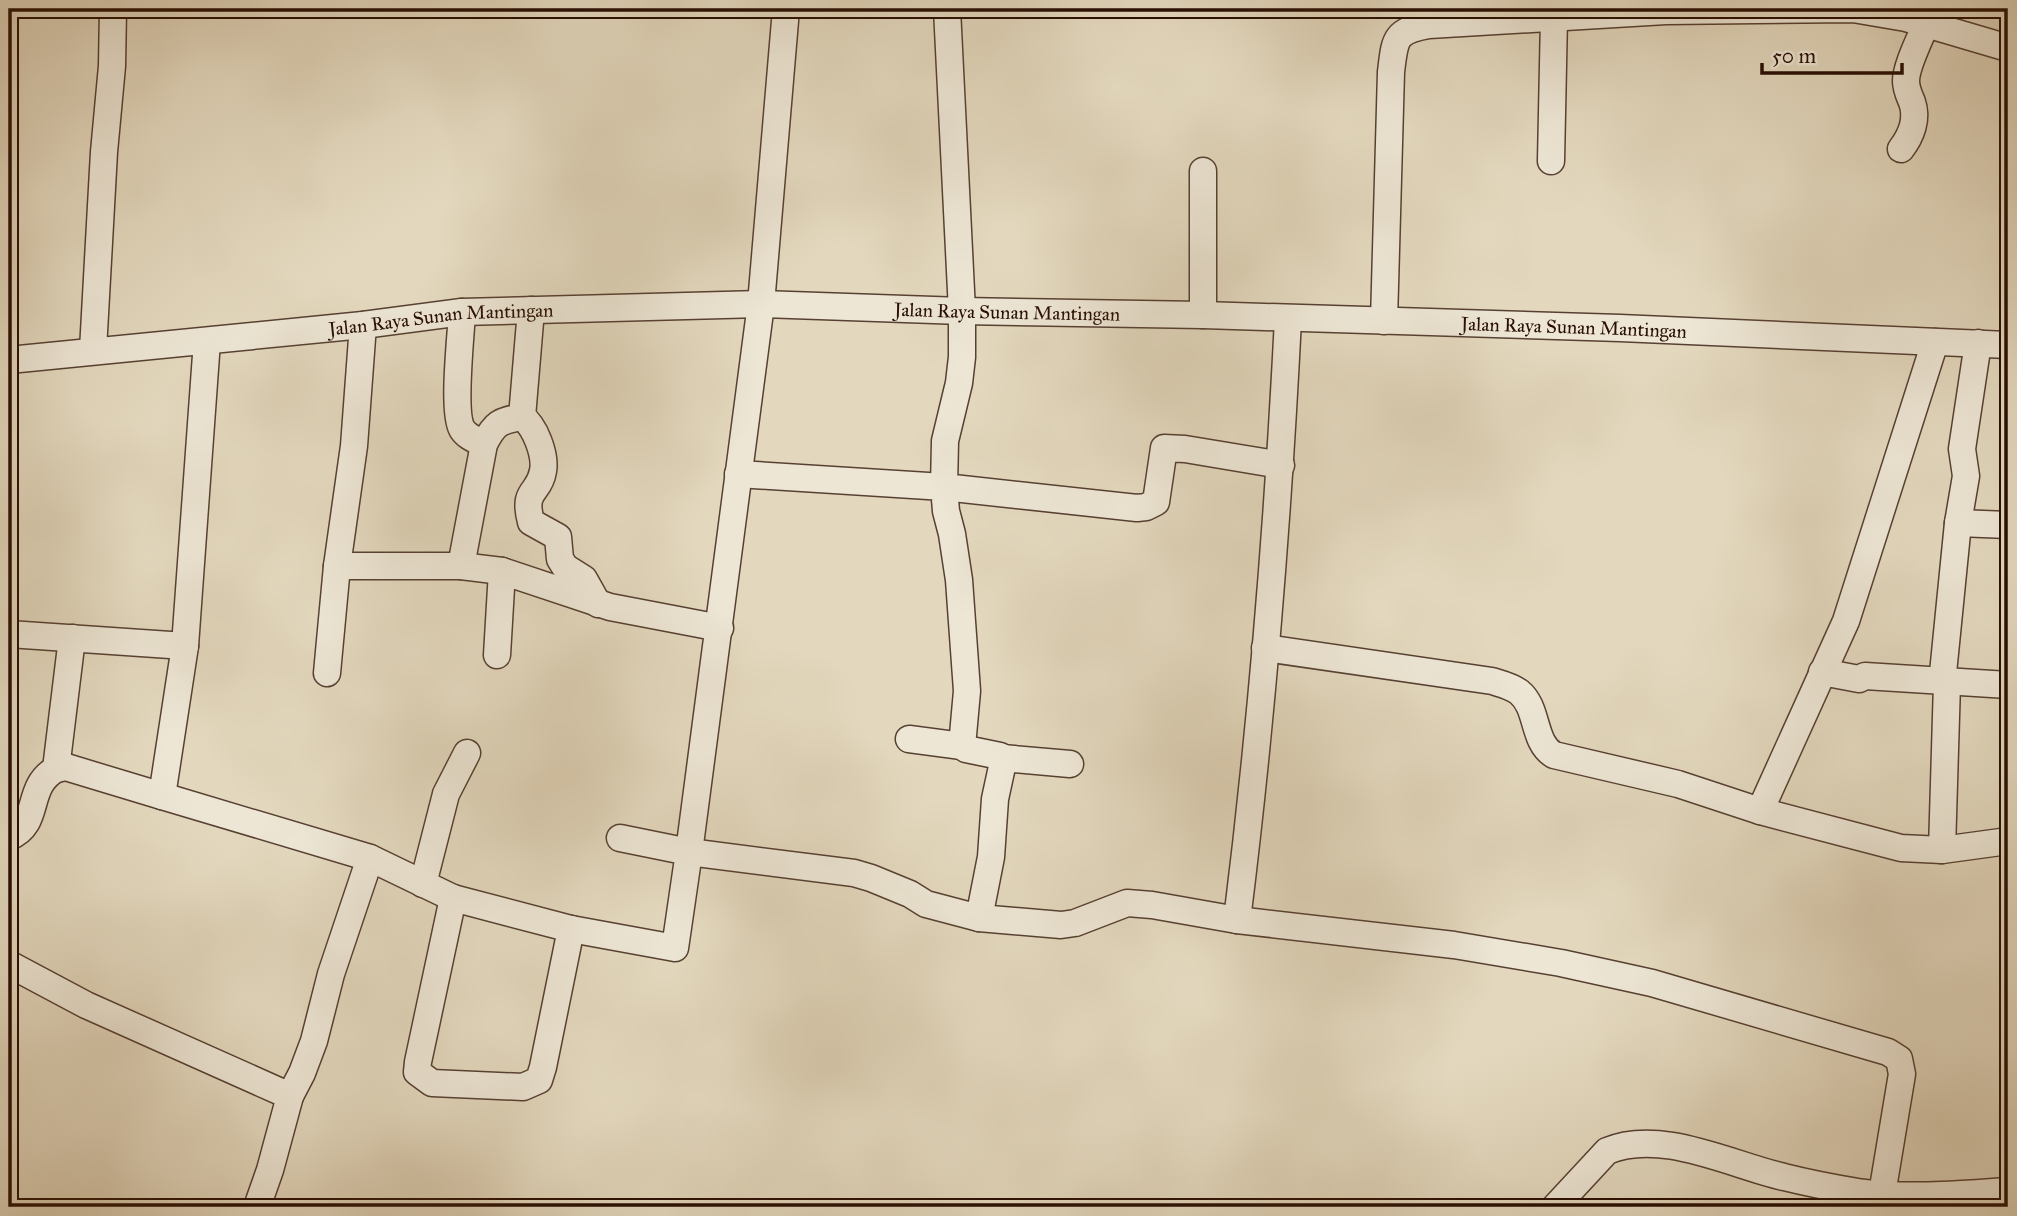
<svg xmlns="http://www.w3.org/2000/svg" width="2017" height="1216" viewBox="0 0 2017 1216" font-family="'IM FELL Great Primer',serif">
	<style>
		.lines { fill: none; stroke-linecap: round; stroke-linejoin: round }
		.minor-casing { stroke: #574032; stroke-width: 29 }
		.minor { stroke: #ede6d5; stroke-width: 26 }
		.labels { text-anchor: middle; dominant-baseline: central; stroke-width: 7; stroke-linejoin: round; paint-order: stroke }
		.street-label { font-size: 19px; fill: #280e03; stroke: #ede6d5 }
	</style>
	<rect width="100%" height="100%" fill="#e3d8be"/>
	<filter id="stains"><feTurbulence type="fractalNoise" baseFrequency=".00286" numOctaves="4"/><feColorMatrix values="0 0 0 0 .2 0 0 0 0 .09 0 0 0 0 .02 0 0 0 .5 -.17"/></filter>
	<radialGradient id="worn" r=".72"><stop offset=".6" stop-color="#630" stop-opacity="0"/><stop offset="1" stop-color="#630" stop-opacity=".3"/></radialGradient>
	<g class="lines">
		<g class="minor-casing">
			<g id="minor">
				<polyline points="786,9 761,304 689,852 854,873 871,878 910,894 926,904 979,918 1061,925 1075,923 1127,903 1152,905 1237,920 1454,945 1561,963 1652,983 1888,1052 1899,1059 1902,1074 1882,1194"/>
				<polyline points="947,9 962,311 962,357 959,383 945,441 944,487 1137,508 1146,507 1156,502 1164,448 1185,449 1281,465"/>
				<path d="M1901,149C1911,136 1918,119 1912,102C1909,95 1906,89 1906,81C1906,66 1920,39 1926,24"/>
				<polyline points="1551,161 1554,17"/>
				<polyline points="1203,171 1203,315"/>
				<path d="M462,312C461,336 452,411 462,429C467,437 476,440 484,444"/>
				<path d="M1384,321L1391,72C1395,39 1394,31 1429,25L1666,11L1853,9L1906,18L2008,48"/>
				<polyline points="93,350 104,152 112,66 113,9"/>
				<path id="s1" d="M9,360L363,325L462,312L761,304L962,311L1203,315L1620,328L2008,345"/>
				<path d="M522,417C535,426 546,455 543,471C539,495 522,488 531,522L558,537L560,559L565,567L584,579L598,604"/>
				<polyline points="738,474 944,487 946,511 952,534 959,580 967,691 962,746 966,749 1000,756 1003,762 995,799 991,857 979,918"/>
				<polyline points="1958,523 2008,525"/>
				<polyline points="337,566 461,566 502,571 610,607 720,628"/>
				<path d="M461,566L484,444C495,423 499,421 522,417L531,310"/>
				<polyline points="9,634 185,646 207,341"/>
				<polyline points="185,646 162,796 370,858 453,898 571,929 675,948 689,852 620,838"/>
				<path d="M1265,648L1492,681C1501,684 1511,686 1519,692C1539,708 1532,742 1554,755L1678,784L1760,811L1901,848L1942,850L2008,841"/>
				<polyline points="497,655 502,571"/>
				<polyline points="1822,672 1859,679 1865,676 2008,685"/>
				<polyline points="327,673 337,566 354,446 363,325"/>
				<polyline points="909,739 962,746"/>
				<polyline points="1002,758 1070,764"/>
				<polyline points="56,769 66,767 162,796"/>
				<polyline points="1760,811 1846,621 1935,342"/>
				<path d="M9,837C42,824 24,787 56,769L72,638"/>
				<polyline points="1942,850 1947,683 1943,673 1958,523 1966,476 1962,449 1978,343"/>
				<polyline points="423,884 446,794 467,753"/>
				<polyline points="453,898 418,1062 417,1072 432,1083 523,1087 539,1080 543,1067 571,929"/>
				<path d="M1237,920C1262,720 1278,520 1288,319"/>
				<polyline points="9,964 86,1005 290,1096 270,1170 257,1207"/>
				<polyline points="290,1096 302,1073 314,1041 331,974 370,858"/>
				<path d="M1555,1207L1607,1151C1661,1128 1731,1165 1784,1177C1808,1183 1834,1188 1858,1192C1908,1199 1958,1194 2008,1191"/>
			</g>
		</g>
		<use href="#minor" class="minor"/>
	</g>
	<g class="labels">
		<g class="street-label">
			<text stroke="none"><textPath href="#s1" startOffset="1001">Jalan Raya Sunan Mantingan</textPath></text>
			<text stroke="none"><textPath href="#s1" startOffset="434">Jalan Raya Sunan Mantingan</textPath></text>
			<text stroke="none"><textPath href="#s1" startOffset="1568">Jalan Raya Sunan Mantingan</textPath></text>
		</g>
	</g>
	<rect width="2017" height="1216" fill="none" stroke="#e3d8be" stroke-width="35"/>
	<rect x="10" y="10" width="1996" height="1195" fill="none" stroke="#280e03" stroke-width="3.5"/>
	<rect x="18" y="18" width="1982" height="1181" fill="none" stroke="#280e03" stroke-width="2"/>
	<path d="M1762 63v10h140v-10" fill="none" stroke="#280e03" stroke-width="3.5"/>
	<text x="1772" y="63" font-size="21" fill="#280e03" stroke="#ede6d5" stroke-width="5" paint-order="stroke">50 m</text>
	<rect width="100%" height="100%" filter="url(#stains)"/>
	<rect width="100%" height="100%" fill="url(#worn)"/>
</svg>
